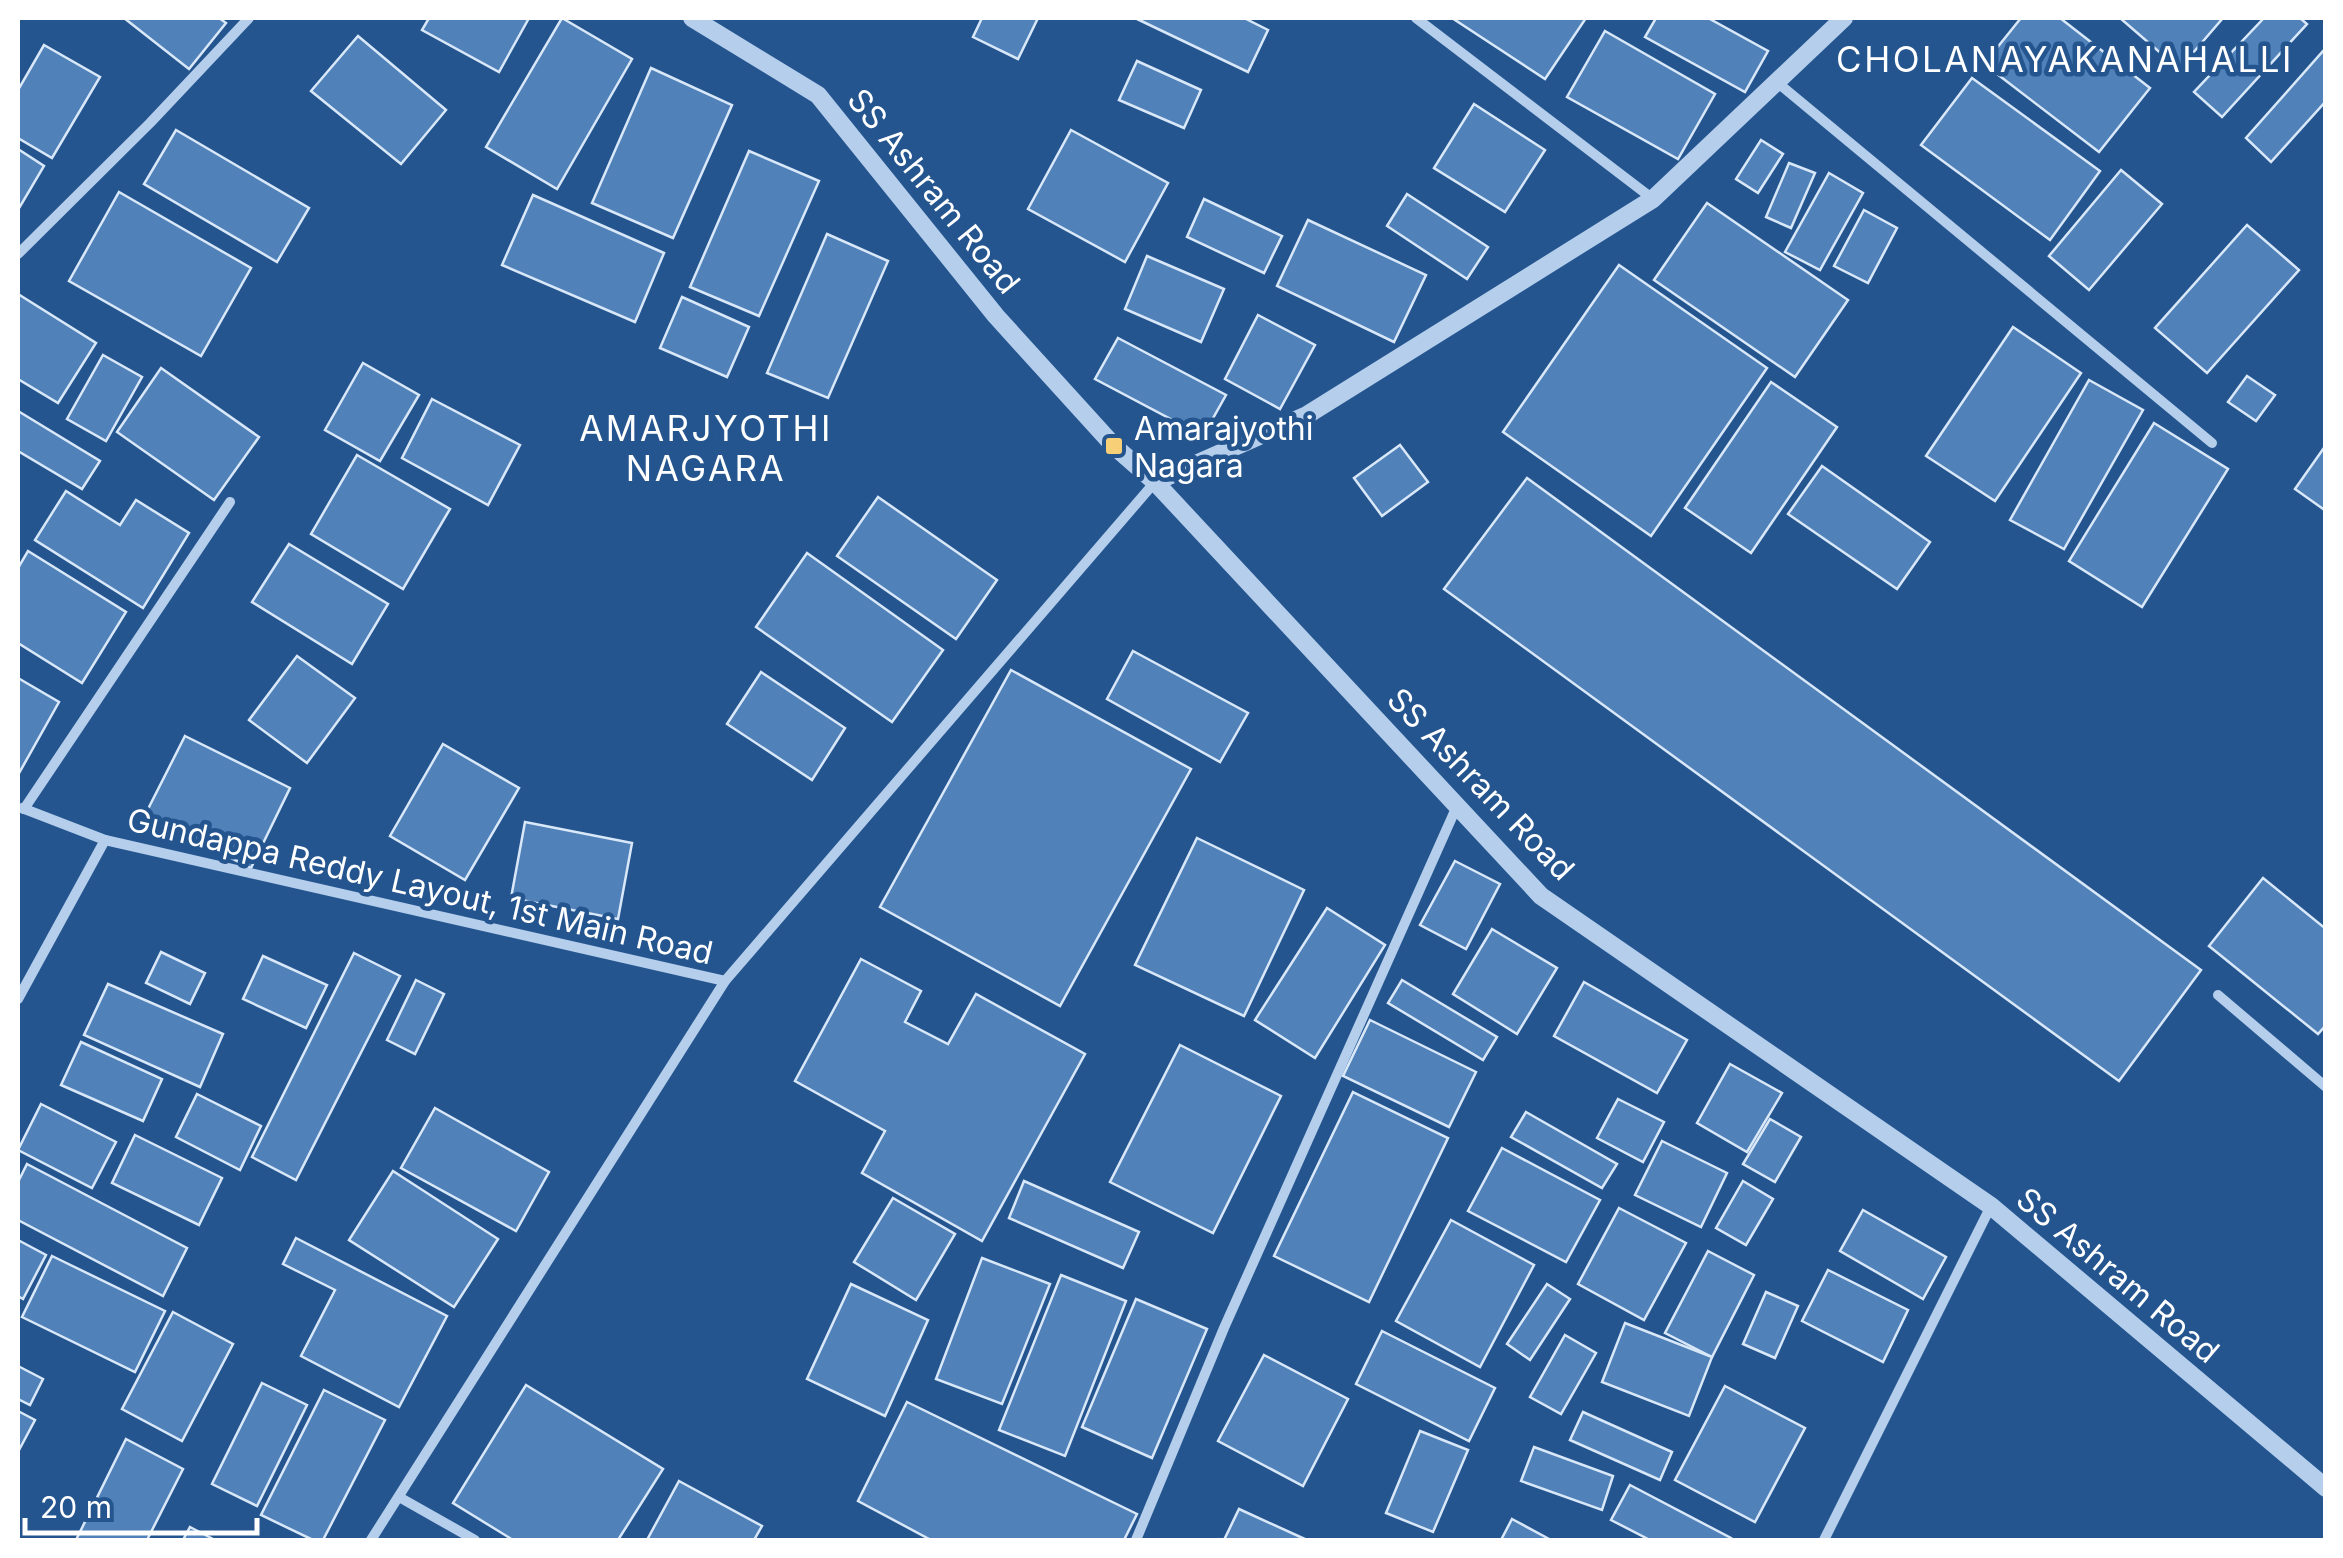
<svg xmlns="http://www.w3.org/2000/svg" width="2343" height="1558" viewBox="0 0 2343 1558" font-family="Inter,sans-serif">
	<style>
		.building { fill: #5081b8; stroke: #d9e8f9; stroke-width: 2.5 }
		.lines { fill: none; stroke-linecap: round; stroke-linejoin: round }
		.minor { stroke: #b4ceec; stroke-width: 10 }
		.tertiary { stroke: #b4ceec; stroke-width: 18 }
		.poi-dot { fill: #f7cf77; stroke: #24558f; stroke-width: 4 }
		.labels { text-anchor: middle; dominant-baseline: central; stroke-width: 9; stroke-linejoin: round; paint-order: stroke }
		.street-label { font-size: 32px; fill: #fff; stroke: #24558f }
		.poi-label { font-size: 32px; fill: #fff; stroke: #24558f; text-anchor: start }
		.neighbourhood-label { font-size: 35px; letter-spacing: 2.5px; fill: #fff; stroke: #24558f }
	</style>
	<rect width="100%" height="100%" fill="#24558f"/>
	<g class="building">
		<polygon points="124,18 219,18 226,23 189,69"/>
		<polygon points="429,18 529,18 499,72 422,30"/>
		<polygon points="562,18 632,59 557,189 486,147"/>
		<polygon points="982,18 1038,18 1018,59 973,37"/>
		<polygon points="1135,18 1244,18 1268,30 1248,72"/>
		<polygon points="1452,18 1586,18 1545,79"/>
		<polygon points="1656,18 1708,18 1768,51 1745,92 1645,37"/>
		<polygon points="2021,18 2060,18 2150,88 2099,152 1984,64"/>
		<polygon points="2120,18 2223,18 2179,69"/>
		<polygon points="2264,18 2300,18 2307,24 2222,117 2194,92"/>
		<polygon points="1605,31 1715,94 1678,159 1567,97"/>
		<polygon points="358,36 446,110 401,164 311,91"/>
		<polygon points="44,45 100,77 52,158 18,138 18,90"/>
		<polygon points="2324,50 2326,101 2271,162 2246,138"/>
		<polygon points="1137,61 1201,90 1184,128 1119,100"/>
		<polygon points="651,68 732,105 673,238 592,203"/>
		<polygon points="1972,78 2100,171 2050,240 1921,145"/>
		<polygon points="1474,104 1545,150 1505,212 1434,168"/>
		<polygon points="176,130 309,208 277,262 144,184"/>
		<polygon points="1071,130 1168,183 1125,262 1028,209"/>
		<polygon points="1761,140 1783,154 1758,193 1736,179"/>
		<polygon points="18,149 44,166 18,210"/>
		<polygon points="749,151 819,181 759,316 690,287"/>
		<polygon points="1789,163 1815,173 1791,228 1766,217"/>
		<polygon points="2121,170 2162,204 2089,290 2049,256"/>
		<polygon points="1829,173 1863,193 1820,270 1785,252"/>
		<polygon points="119,192 251,268 201,356 69,281"/>
		<polygon points="1407,194 1488,247 1467,279 1387,226"/>
		<polygon points="533,195 664,253 635,322 502,265"/>
		<polygon points="1204,199 1282,236 1264,273 1187,237"/>
		<polygon points="1707,203 1848,300 1795,377 1654,280"/>
		<polygon points="1864,210 1897,228 1868,283 1834,266"/>
		<polygon points="1308,220 1426,275 1394,342 1277,286"/>
		<polygon points="2247,225 2299,270 2207,373 2155,328"/>
		<polygon points="827,234 888,261 828,398 767,373"/>
		<polygon points="1147,256 1224,289 1201,342 1125,309"/>
		<polygon points="1619,265 1767,368 1651,536 1503,432"/>
		<polygon points="18,294 96,343 58,403 18,379"/>
		<polygon points="682,297 749,327 727,377 660,348"/>
		<polygon points="1258,315 1315,345 1280,409 1225,379"/>
		<polygon points="2013,327 2081,373 1995,501 1926,456"/>
		<polygon points="1118,338 1226,395 1203,436 1095,379"/>
		<polygon points="103,355 142,377 106,441 67,419"/>
		<polygon points="363,363 419,395 380,461 325,430"/>
		<polygon points="161,368 259,437 214,500 117,432"/>
		<polygon points="2247,376 2275,395 2256,421 2228,402"/>
		<polygon points="2089,380 2143,410 2064,549 2010,520"/>
		<polygon points="1771,382 1837,427 1751,553 1685,508"/>
		<polygon points="432,399 520,445 488,505 402,458"/>
		<polygon points="18,411 100,461 82,489 18,451"/>
		<polygon points="2154,423 2228,469 2142,607 2069,561"/>
		<polygon points="1400,445 1428,482 1382,516 1354,478"/>
		<polygon points="2326,445 2326,511 2295,489"/>
		<polygon points="357,455 450,509 403,589 311,534"/>
		<polygon points="1822,466 1930,542 1897,589 1788,514"/>
		<polygon points="1527,478 2201,970 2119,1081 1444,589"/>
		<polygon points="66,491 120,525 136,500 189,533 143,608 35,540"/>
		<polygon points="878,497 997,580 956,639 837,556"/>
		<polygon points="289,544 388,604 352,664 252,602"/>
		<polygon points="28,551 126,612 82,683 18,643 18,568"/>
		<polygon points="807,553 943,650 892,722 756,627"/>
		<polygon points="1133,651 1248,713 1220,762 1107,699"/>
		<polygon points="297,656 355,698 307,763 249,720"/>
		<polygon points="1011,670 1191,769 1060,1006 880,907"/>
		<polygon points="761,672 845,728 812,780 727,724"/>
		<polygon points="18,678 59,702 18,775"/>
		<polygon points="185,736 290,788 251,868 145,815"/>
		<polygon points="443,744 519,788 465,880 390,836"/>
		<polygon points="525,822 632,843 618,919 511,898"/>
		<polygon points="1197,838 1304,890 1244,1016 1135,965"/>
		<polygon points="1455,861 1500,884 1466,949 1420,925"/>
		<polygon points="2263,878 2326,929 2326,1025 2318,1034 2209,946"/>
		<polygon points="1327,908 1385,945 1315,1058 1255,1020"/>
		<polygon points="1492,929 1557,968 1517,1034 1453,994"/>
		<polygon points="161,952 205,973 190,1004 146,983"/>
		<polygon points="354,953 400,976 296,1180 252,1157"/>
		<polygon points="263,956 327,985 306,1028 243,999"/>
		<polygon points="861,959 921,991 905,1022 948,1044 976,994 1085,1054 982,1241 862,1173 885,1131 795,1081"/>
		<polygon points="416,980 444,994 415,1054 387,1040"/>
		<polygon points="1402,980 1497,1037 1483,1060 1388,1003"/>
		<polygon points="1584,982 1687,1040 1657,1093 1554,1036"/>
		<polygon points="108,984 223,1034 200,1087 84,1035"/>
		<polygon points="1370,1020 1476,1072 1449,1127 1343,1076"/>
		<polygon points="81,1042 162,1079 143,1121 61,1085"/>
		<polygon points="1180,1045 1281,1096 1213,1233 1110,1182"/>
		<polygon points="1730,1064 1782,1093 1747,1152 1697,1123"/>
		<polygon points="1353,1092 1448,1138 1369,1302 1274,1256"/>
		<polygon points="197,1094 261,1126 240,1170 176,1137"/>
		<polygon points="1618,1099 1664,1122 1643,1162 1597,1138"/>
		<polygon points="41,1104 116,1142 92,1188 18,1150"/>
		<polygon points="435,1108 549,1172 516,1231 401,1168"/>
		<polygon points="1526,1112 1617,1164 1602,1188 1511,1137"/>
		<polygon points="1770,1119 1801,1137 1775,1182 1743,1164"/>
		<polygon points="135,1135 222,1178 199,1225 112,1183"/>
		<polygon points="1662,1141 1727,1173 1701,1227 1635,1195"/>
		<polygon points="1502,1148 1600,1200 1566,1262 1468,1211"/>
		<polygon points="27,1164 187,1248 163,1296 18,1220 18,1182"/>
		<polygon points="393,1171 498,1239 454,1307 349,1240"/>
		<polygon points="1024,1181 1139,1232 1123,1268 1009,1218"/>
		<polygon points="1743,1181 1773,1199 1746,1245 1716,1228"/>
		<polygon points="893,1198 955,1234 916,1300 854,1262"/>
		<polygon points="1619,1208 1686,1243 1644,1320 1578,1284"/>
		<polygon points="1863,1210 1946,1257 1923,1299 1840,1251"/>
		<polygon points="1451,1220 1534,1265 1480,1367 1396,1321"/>
		<polygon points="296,1238 447,1316 399,1407 301,1356 335,1290 283,1264"/>
		<polygon points="18,1240 46,1255 23,1299 18,1296"/>
		<polygon points="1708,1251 1754,1275 1712,1357 1665,1333"/>
		<polygon points="52,1256 165,1311 135,1372 22,1317"/>
		<polygon points="982,1258 1050,1284 1002,1404 936,1379"/>
		<polygon points="1828,1270 1908,1310 1883,1362 1802,1321"/>
		<polygon points="1061,1275 1126,1301 1065,1456 999,1430"/>
		<polygon points="851,1284 928,1320 885,1416 807,1379"/>
		<polygon points="1547,1284 1570,1299 1530,1360 1507,1344"/>
		<polygon points="1766,1292 1798,1306 1775,1358 1743,1344"/>
		<polygon points="1136,1299 1207,1329 1152,1458 1082,1427"/>
		<polygon points="173,1312 233,1344 182,1441 122,1409"/>
		<polygon points="1625,1323 1712,1357 1689,1416 1602,1382"/>
		<polygon points="1382,1331 1495,1388 1469,1441 1356,1384"/>
		<polygon points="1565,1335 1596,1353 1561,1414 1530,1397"/>
		<polygon points="1264,1355 1348,1399 1303,1486 1218,1441"/>
		<polygon points="18,1366 43,1379 30,1405 18,1399"/>
		<polygon points="262,1383 307,1405 257,1506 212,1484"/>
		<polygon points="526,1385 663,1469 618,1540 513,1540 453,1503"/>
		<polygon points="1725,1386 1805,1428 1755,1522 1675,1480"/>
		<polygon points="324,1390 385,1420 323,1540 313,1540 261,1515"/>
		<polygon points="907,1402 1137,1514 1124,1540 931,1540 858,1501"/>
		<polygon points="18,1411 35,1420 18,1452"/>
		<polygon points="1583,1412 1672,1452 1660,1480 1570,1440"/>
		<polygon points="1420,1431 1468,1450 1433,1532 1386,1513"/>
		<polygon points="126,1439 183,1469 147,1540 76,1540"/>
		<polygon points="1534,1447 1613,1476 1602,1510 1521,1481"/>
		<polygon points="679,1481 762,1526 754,1540 647,1540"/>
		<polygon points="1630,1485 1731,1538 1730,1540 1650,1540 1611,1520"/>
		<polygon points="1239,1509 1307,1540 1224,1540"/>
		<polygon points="1512,1519 1551,1540 1501,1540"/>
		<polygon points="190,1527 215,1540 183,1540"/>
	</g>
	<g class="lines">
		<g class="minor">
			<polyline points="1416,18 1653,199"/>
			<polyline points="1778,83 2212,443"/>
			<polyline points="18,254 150,123 249,18"/>
			<polyline points="22,808 105,840"/>
			<polyline points="24,809 230,502"/>
			<polyline points="2218,995 2326,1087"/>
			<polyline points="18,999 105,840 725,981"/>
			<polyline points="399,1497 475,1540"/>
			<polyline points="371,1540 725,981 1155,482"/>
			<polyline points="1136,1540 1224,1328 1457,806"/>
			<polyline points="1824,1540 1991,1206"/>
		</g>
		<g class="tertiary">
			<polyline points="692,18 818,95 996,316 1114,446 1155,482 1541,896 1991,1206 2326,1488"/>
			<polyline points="1155,482 1307,415 1653,199 1844,18"/>
		</g>
	</g>
	<rect class="poi-dot" x="1104" y="436" width="20" height="20" rx="5"/>
	<g class="labels">
		<g class="street-label">
			<text transform="translate(934 191) rotate(51)">SS Ashram Road</text>
			<text transform="translate(1481 784) rotate(46)">SS Ashram Road</text>
			<text transform="translate(420 886) rotate(13)">Gundappa Reddy Layout, 1st Main Road</text>
			<text transform="translate(2118 1275) rotate(40)">SS Ashram Road</text>
		</g>
		<g class="poi-label">
			<text x="1134" y="428">Amarajyothi<tspan x="1134" dy="37">Nagara</tspan></text>
		</g>
		<g class="neighbourhood-label">
			<text x="2065" y="59">CHOLANAYAKANAHALLI</text>
			<text x="706" y="428">AMARJYOTHI<tspan x="706" dy="40">NAGARA</tspan></text>
		</g>
	</g>
	<rect width="2343" height="1558" fill="none" stroke="#ffffff" stroke-width="40"/>
	<path d="M25 1518v15h232v-15" fill="none" stroke="#ffffff" stroke-width="5"/>
	<text x="40" y="1518" font-size="30" fill="#ffffff" stroke="#24558f" stroke-width="8" paint-order="stroke">20 m</text>
</svg>
